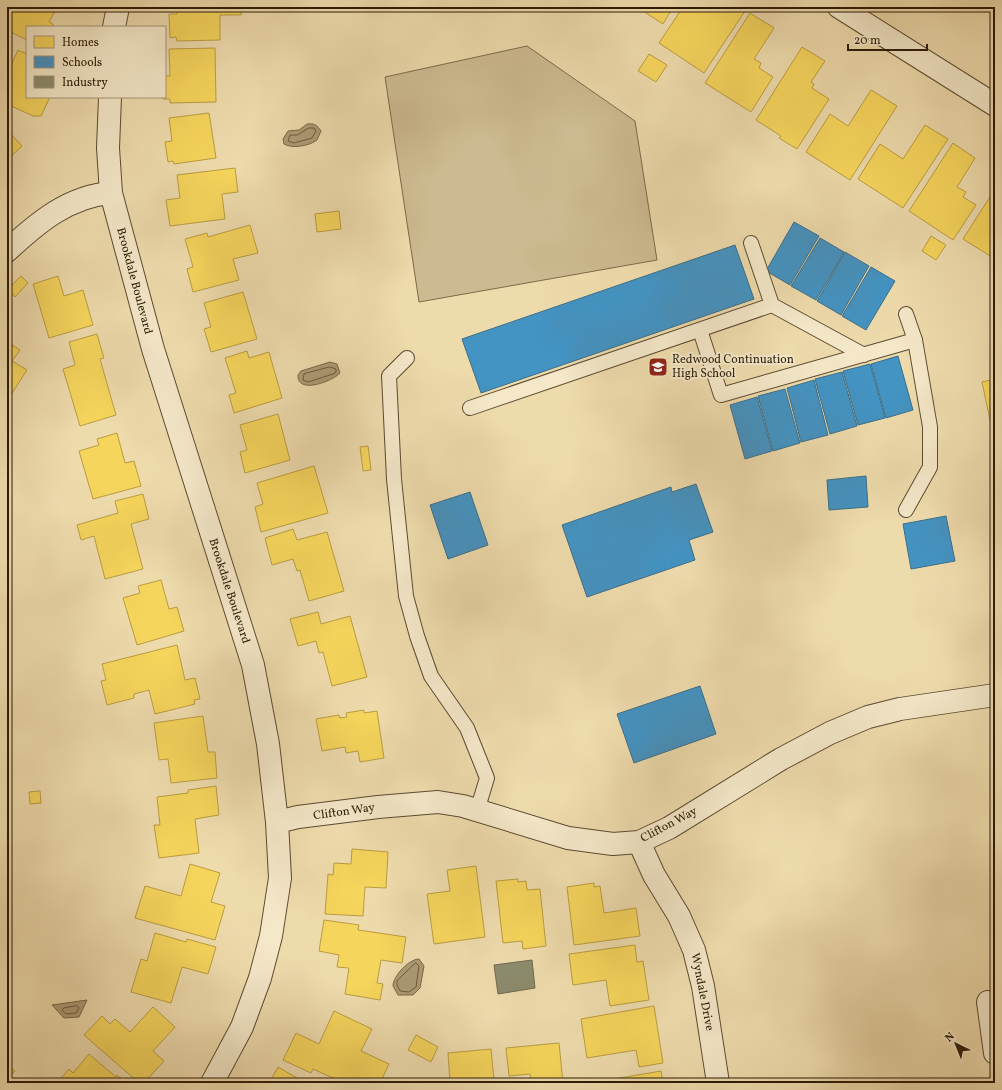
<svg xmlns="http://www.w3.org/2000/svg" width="1002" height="1090" viewBox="0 0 1002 1090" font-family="Vollkorn,serif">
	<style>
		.green { fill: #cdba90; stroke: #7c6a4b }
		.water { fill: #ac9a74; stroke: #786748 }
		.homes { fill: #f6d55c; stroke: #b99d42 }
		.schools { fill: #4393c3; stroke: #3c6f8a }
		.industry { fill: #8c8c6e; stroke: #6f6a4f }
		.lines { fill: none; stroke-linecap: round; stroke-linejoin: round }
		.shore { stroke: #6c5a3d; stroke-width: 1 }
		.lane-casing { stroke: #5c4b30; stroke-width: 16 }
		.street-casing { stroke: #5c4b30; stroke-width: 24 }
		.lane { stroke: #f4e8c9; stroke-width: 14 }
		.street { stroke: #f4e8c9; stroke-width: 22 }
		.labels { text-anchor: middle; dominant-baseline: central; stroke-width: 4; stroke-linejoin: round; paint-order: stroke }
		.street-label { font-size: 12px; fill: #2b1b06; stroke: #f4e8c9 }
		.poi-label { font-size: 12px; fill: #2b1b06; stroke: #f4e8c9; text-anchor: start }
	</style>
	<rect width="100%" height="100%" fill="#eedbac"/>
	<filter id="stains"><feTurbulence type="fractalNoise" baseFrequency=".005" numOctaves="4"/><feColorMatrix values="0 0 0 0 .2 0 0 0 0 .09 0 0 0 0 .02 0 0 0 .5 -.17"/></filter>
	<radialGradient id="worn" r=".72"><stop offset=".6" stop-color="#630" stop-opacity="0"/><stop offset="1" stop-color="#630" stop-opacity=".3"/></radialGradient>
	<polygon class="green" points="527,46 635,121 657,260 419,302 385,77"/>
	<g class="water">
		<path d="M307,124C314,123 317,125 321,131L317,140C309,146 292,149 284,144L283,139L288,131L299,130Z"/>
		<path d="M330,362L337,364L340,373C333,381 297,395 298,375L301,371Z"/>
		<path d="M419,959L424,966L420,988L413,995H398L393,986C393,976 409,959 419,959Z"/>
		<polygon points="87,1000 79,1017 64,1018 52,1005"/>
	</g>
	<g class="homes">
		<polygon points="7,7 52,7 56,9 49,22 53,24 52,27 27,27 27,40 7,30"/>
		<polygon points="177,7 241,7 241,15 220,15 220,40 177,41 176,37 170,38 169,14 177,14"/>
		<polygon points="637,7 673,7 663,24"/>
		<polygon points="683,7 740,7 745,11 704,73 659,43"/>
		<polygon points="750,13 774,28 754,59 761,63 759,68 773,77 751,112 705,83"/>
		<polygon points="802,47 825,61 811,82 814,84 812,88 829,99 797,149 779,138 781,136 756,120"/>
		<polygon points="215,48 216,102 170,103 170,99 163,99 163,97 165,97 165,76 170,76 169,49"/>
		<polygon points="18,50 27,54 27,97 50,97 41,116 33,116 7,104 7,74"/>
		<polygon points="649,54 667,65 656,82 638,71"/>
		<polygon points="871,90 897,106 850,180 806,152 830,114 848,126"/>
		<polygon points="209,113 216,158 174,164 173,161 168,162 165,142 172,141 169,118"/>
		<polygon points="925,125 948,139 903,208 858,179 880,144 903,159"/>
		<polygon points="7,130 22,146 7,160"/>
		<polygon points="953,143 975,158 957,187 966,192 963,197 976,205 953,240 909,211"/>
		<polygon points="235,168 238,192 222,194 225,219 170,226 166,200 180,198 177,175"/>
		<polygon points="995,189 995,259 963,239"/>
		<polygon points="339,211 341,229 317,232 315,214"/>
		<polygon points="250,225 258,253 233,259 239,280 193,292 187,269 193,267 185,239 207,233 208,237"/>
		<polygon points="931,236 946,245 936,260 922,251"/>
		<polygon points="21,276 28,283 15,297 8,289"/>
		<polygon points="58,276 64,296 83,290 93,325 49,338 33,284"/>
		<polygon points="243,292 257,339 211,352 204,329 211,327 204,303"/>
		<polygon points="97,334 104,358 100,359 116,415 80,426 63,369 75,365 69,342"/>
		<polygon points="7,342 20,350 12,361 27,370 7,401"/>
		<polygon points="247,351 249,358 269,352 282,398 234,413 229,395 236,393 225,358"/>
		<polygon points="995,379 995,434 993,434 982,382"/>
		<polygon points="278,414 290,460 245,473 240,452 247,450 240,425"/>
		<polygon points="117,433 125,463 134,461 141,486 93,499 79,451 99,445 97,439"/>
		<polygon points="368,446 371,470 363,471 360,447"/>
		<polygon points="314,466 328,513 261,532 255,507 263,504 257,483"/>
		<polygon points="143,494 149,519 131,524 143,569 105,579 94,536 81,540 77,525 118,513 115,501"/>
		<polygon points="293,529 297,540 327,532 344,591 309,601 300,570 297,571 293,559 272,565 265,538"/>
		<polygon points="161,580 169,609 177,607 184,631 137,645 123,598 140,593 138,586"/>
		<polygon points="318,612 321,624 350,616 367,677 332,686 323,652 319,653 316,641 298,646 290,619"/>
		<polygon points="177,645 185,680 195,678 200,699 194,700 195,704 155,714 149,690 134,694 134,698 107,705 101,681 106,680 102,664"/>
		<polygon points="364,710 364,713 377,711 384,758 360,762 358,751 346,753 345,747 322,751 316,719 339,715 340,718 347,717 346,713"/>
		<polygon points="203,716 208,752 215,752 217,778 171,783 168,759 159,760 154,723"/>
		<polygon points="216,786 219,815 195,819 199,853 159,858 154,825 160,825 157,797 188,793 188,790"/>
		<polygon points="40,791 41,803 30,804 29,792"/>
		<polygon points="352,849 388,852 386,888 365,887 363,916 325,914 328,874 333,875 334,863 351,864"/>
		<polygon points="190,864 220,873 211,902 225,906 215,940 135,918 145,886 181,896"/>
		<polygon points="476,866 485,937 434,944 427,894 450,891 447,870"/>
		<polygon points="518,879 518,882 526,881 527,890 540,889 546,946 523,949 522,941 503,943 496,881"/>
		<polygon points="594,883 594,887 600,886 604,913 636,908 640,936 574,945 567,887"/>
		<polygon points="324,920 359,925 358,930 406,937 402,963 381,960 377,983 383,984 380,1000 345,994 349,968 337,967 339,955 319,951"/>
		<polygon points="155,933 186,942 187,939 216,947 208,974 182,967 171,1003 131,992 141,959 147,961"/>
		<polygon points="635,945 637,962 643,961 649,1000 610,1006 606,980 573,985 569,954"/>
		<polygon points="654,1006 663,1063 639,1067 636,1050 587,1058 581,1019"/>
		<polygon points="153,1007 175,1027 153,1051 164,1061 144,1083 139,1083 84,1035 102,1016 110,1024 115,1019 130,1032"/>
		<polygon points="334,1011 372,1029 361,1051 389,1064 380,1083 344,1083 313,1069 311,1073 283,1060 296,1033 319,1044"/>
		<polygon points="416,1035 438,1047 431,1062 408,1050"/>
		<polygon points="559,1043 563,1083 531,1083 530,1074 509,1076 506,1048"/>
		<polygon points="491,1049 494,1080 478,1081 478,1083 450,1083 448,1053"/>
		<polygon points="89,1054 116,1077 117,1075 126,1083 57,1083 69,1069 73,1073"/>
		<polygon points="9,1066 15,1071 7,1079 7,1068"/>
		<polygon points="278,1067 304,1082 303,1083 269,1083"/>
		<polygon points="661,1071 663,1083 590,1083"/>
	</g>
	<g class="schools">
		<polygon points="794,222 819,236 790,285 766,271"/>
		<polygon points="820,238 844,252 816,300 791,286"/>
		<polygon points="735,245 754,299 481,393 462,339"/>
		<polygon points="845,252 869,266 841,315 817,301"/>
		<polygon points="871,267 895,281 866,330 842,316"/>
		<polygon points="898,356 913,410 886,418 871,364"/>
		<polygon points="870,364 885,418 858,425 843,371"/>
		<polygon points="842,372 857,426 830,434 815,379"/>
		<polygon points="814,380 828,435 801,442 787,388"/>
		<polygon points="785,389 800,443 773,451 758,396"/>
		<polygon points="757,397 772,451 745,459 730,405"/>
		<polygon points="866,476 868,507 829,510 827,480"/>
		<polygon points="696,484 713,532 689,540 695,560 587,597 562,525 671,487 672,492"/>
		<polygon points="470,492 488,545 448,559 430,505"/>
		<polygon points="946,516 955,561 911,569 903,524"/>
		<polygon points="700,686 716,734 634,763 617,714"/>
	</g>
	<polygon class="industry" points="532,960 535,988 498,994 494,965"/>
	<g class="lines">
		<g class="shore">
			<polygon points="309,128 314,128 316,131 312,138 294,143 288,141 290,135 297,135"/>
			<polygon points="330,367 336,369 336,372 333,374 308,382 303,380 304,374"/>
			<polygon points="416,963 419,966 416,987 409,992 400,991 397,985 397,981"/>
			<polygon points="77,1006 79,1008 76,1013 66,1014 62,1010 64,1008"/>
		</g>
		<g class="lane-casing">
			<g id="lane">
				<polyline points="751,243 772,305 864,355"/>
				<polyline points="700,330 721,395 915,340"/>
				<polyline points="407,358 389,376 394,479 406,596 417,636 431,676 467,728 487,778 477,811"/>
				<polyline points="470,408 772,305"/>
				<polyline points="906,510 930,467 930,427 915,340 906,314"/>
			</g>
		</g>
		<g class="street-casing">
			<g id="street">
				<polyline points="839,7 995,105"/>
				<polyline points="114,27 118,7"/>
				<polyline points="110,97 108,148 111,193 153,349 253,665 268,744 277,822 280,878 271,936 260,978 242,1027 212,1083"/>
				<path d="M7,251C37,223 69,196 111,193"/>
				<polyline points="277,822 298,817 378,807 438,802 463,806 568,838 613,844 639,842 669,828 781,759 830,733 868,717 900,709 995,695"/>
				<polyline points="639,842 654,875 679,916 694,950 703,986 718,1083"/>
				<polyline points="988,1002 995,1053"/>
			</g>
		</g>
		<use href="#lane" class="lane"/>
		<use href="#street" class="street"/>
	</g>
	<defs>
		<g id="school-square" transform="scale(1)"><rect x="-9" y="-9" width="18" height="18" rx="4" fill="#8f2418" stroke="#f4e8c9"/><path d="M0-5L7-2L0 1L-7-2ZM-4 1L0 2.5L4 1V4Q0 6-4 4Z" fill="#fff"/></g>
	</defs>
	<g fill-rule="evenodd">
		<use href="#school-square" x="658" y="367"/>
	</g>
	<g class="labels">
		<g class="street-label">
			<text transform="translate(134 281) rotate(75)">Brookdale Boulevard</text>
			<text transform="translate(229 591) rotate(72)">Brookdale Boulevard</text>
			<text transform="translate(344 812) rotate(-8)">Clifton Way</text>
			<text transform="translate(669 825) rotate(-28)">Clifton Way</text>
			<text transform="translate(702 992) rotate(79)">Wyndale Drive</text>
		</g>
		<g class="poi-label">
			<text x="672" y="360">Redwood Continuation<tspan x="672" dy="14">High School</tspan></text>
		</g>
	</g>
	<rect width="1002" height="1090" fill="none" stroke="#eedbac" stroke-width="24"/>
	<rect x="8" y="8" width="986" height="1074" fill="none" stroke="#2b1b06" stroke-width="2"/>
	<rect x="12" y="12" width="978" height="1066" fill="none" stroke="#2b1b06"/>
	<rect x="26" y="26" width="140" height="72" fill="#f4e8c9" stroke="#a4967b"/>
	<rect x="34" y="36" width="20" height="12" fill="#f6d55c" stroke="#a4967b"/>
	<text x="62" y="46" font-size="12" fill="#2b1b06">Homes</text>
	<rect x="34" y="56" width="20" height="12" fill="#4393c3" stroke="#a4967b"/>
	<text x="62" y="66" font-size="12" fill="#2b1b06">Schools</text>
	<rect x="34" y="76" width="20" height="12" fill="#8c8c6e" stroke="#a4967b"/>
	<text x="62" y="86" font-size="12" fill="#2b1b06">Industry</text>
	<g transform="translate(956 1044) rotate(317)" stroke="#f4e8c9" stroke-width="3" paint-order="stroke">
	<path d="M0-3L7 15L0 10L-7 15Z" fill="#2b1b06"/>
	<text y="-6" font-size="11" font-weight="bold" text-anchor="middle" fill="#2b1b06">N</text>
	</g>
	<path d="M848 44v6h79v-6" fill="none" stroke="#2b1b06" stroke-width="2"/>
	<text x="854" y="44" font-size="12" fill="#2b1b06" stroke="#f4e8c9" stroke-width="3" paint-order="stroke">20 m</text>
	<rect width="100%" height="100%" filter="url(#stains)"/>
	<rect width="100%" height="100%" fill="url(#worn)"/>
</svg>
